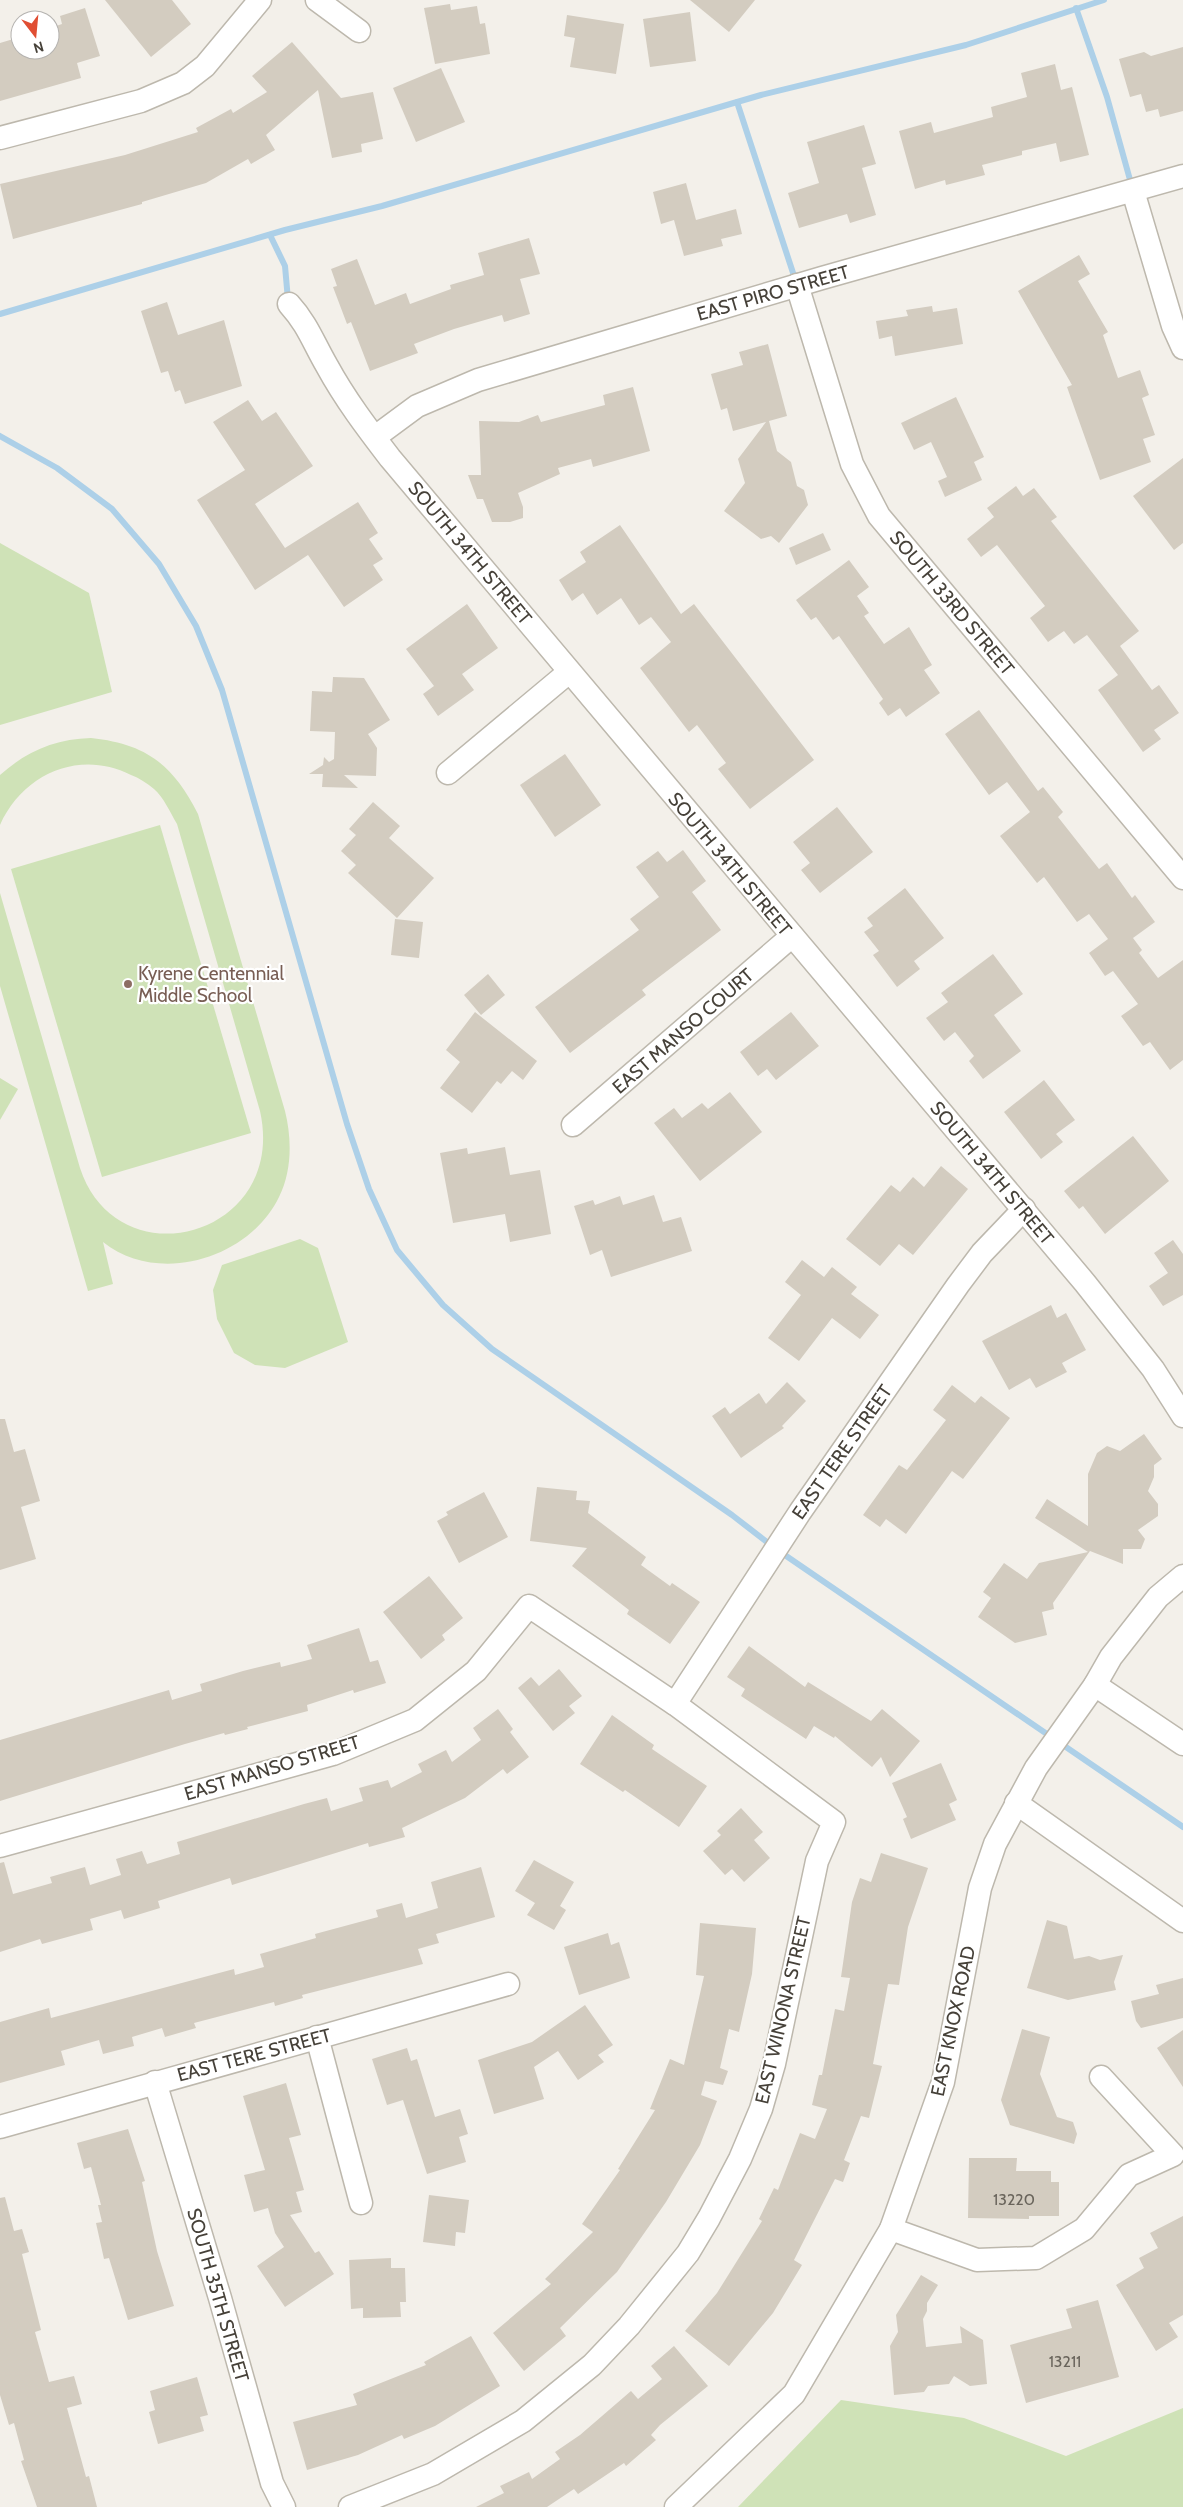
<svg xmlns="http://www.w3.org/2000/svg" width="1183" height="2507" viewBox="0 0 1183 2507" font-family="Cabin,sans-serif">
	<style>
		.green { fill: #cfe2b7 }
		.lines { fill: none; stroke-linecap: round; stroke-linejoin: round }
		.stream { stroke: #add0e8; stroke-width: 6 }
		.building { fill: #d3ccc0 }
		.street-casing { stroke: #bdb8ad; stroke-width: 25 }
		.street { stroke: #fff; stroke-width: 22 }
		.education-dot { fill: #8d6e63; stroke: #fff; stroke-width: 2 }
		.labels { text-anchor: middle; dominant-baseline: central; stroke-width: 4.5; stroke-linejoin: round; paint-order: stroke }
		.number-label { font-size: 16px; fill: #69645b }
		.street-label { font-size: 19px; fill: #464139; stroke: #fff }
		.education-label { font-size: 19px; fill: #785e54; stroke: #fff; text-anchor: start }
	</style>
	<rect width="100%" height="100%" fill="#f3f0ea"/>
	<g class="green">
		<polygon points="0,543 89,593 112,692 0,725"/>
		<path d="M91,738C147,744 173,765 198,814L285,1111C292,1139 292,1171 279,1197C249,1259 158,1286 103,1242L113,1284L88,1291L0,986V893L80,1168C118,1283 288,1236 260,1111L177,824C170,812 164,798 154,789C147,783 139,778 131,775C79,749 23,774 0,825V775C27,751 55,739 91,738Z"/>
		<polygon points="160,825 251,1133 102,1177 11,869"/>
		<polygon points="0,1078 18,1089 0,1120"/>
		<polygon points="300,1239 318,1248 348,1342 285,1368 255,1365 234,1353 217,1319 213,1290 222,1265"/>
		<polygon points="841,2400 964,2418 1066,2456 1183,2408 1183,2507 738,2507"/>
	</g>
	<g class="lines">
		<g class="stream">
			<polyline points="1076,8 1107,97 1132,187"/>
			<polyline points="737,102 796,282"/>
			<polyline points="270,235 285,266 288,300"/>
			<polyline points="0,314 285,230 382,206 761,95 966,45 1104,0"/>
			<polyline points="0,436 57,468 112,509 159,564 196,626 222,690 347,1124 369,1189 397,1250 443,1305 492,1349 732,1515 776,1549 1183,1827"/>
		</g>
	</g>
	<g class="building">
		<polygon points="105,0 172,0 191,24 151,57"/>
		<polygon points="690,0 755,0 729,32"/>
		<polygon points="450,4 451,10 477,6 480,24 485,23 490,54 435,64 424,8"/>
		<polygon points="85,8 100,56 77,63 81,78 0,101 0,43 20,37 20,50 50,50 50,28 62,24 60,16"/>
		<polygon points="690,12 696,61 650,67 643,19"/>
		<polygon points="567,15 624,24 616,74 570,67 575,38 564,36"/>
		<polygon points="292,42 341,98 373,92 383,139 361,144 362,152 332,158 318,90 266,135 275,150 251,164 248,159 206,183 142,202 142,204 13,239 0,184 125,155 198,132 196,128 231,109 233,113 267,92 252,76"/>
		<polygon points="1183,47 1183,111 1160,117 1158,109 1146,112 1141,94 1130,97 1119,59 1144,52 1151,56"/>
		<polygon points="1055,64 1061,90 1072,87 1089,155 1060,162 1056,143 1022,151 1022,155 982,165 985,175 946,185 945,180 915,189 899,131 931,122 934,133 993,117 991,107 1027,97 1021,73"/>
		<polygon points="441,68 465,122 416,142 393,88"/>
		<polygon points="864,125 876,164 862,168 876,215 850,223 847,214 799,228 788,193 819,183 807,142"/>
		<polygon points="686,183 696,220 736,209 742,234 721,239 723,246 684,256 674,220 661,224 653,192"/>
		<polygon points="529,238 540,274 520,279 530,314 504,322 502,315 454,329 414,344 418,353 370,371 351,322 347,324 333,287 337,286 331,269 357,259 375,305 406,293 410,304 451,289 450,285 484,275 478,253"/>
		<polygon points="1079,255 1090,274 1078,281 1108,332 1103,335 1118,378 1140,370 1149,395 1142,398 1155,435 1143,439 1151,462 1100,480 1067,387 1072,385 1018,291"/>
		<polygon points="167,302 178,335 224,320 242,386 185,404 180,390 175,392 168,371 161,373 141,311"/>
		<polygon points="932,306 933,312 957,308 963,344 895,356 892,336 879,339 876,321 908,316 906,310"/>
		<polygon points="768,344 787,416 769,421 777,451 791,462 797,486 804,490 808,505 779,543 771,536 761,539 724,511 745,483 738,459 766,422 733,431 727,408 721,410 711,374 743,365 739,352"/>
		<polygon points="633,387 650,451 593,467 591,459 558,468 560,474 518,493 523,507 523,518 510,522 492,522 483,499 477,499 468,475 481,475 479,421 519,422 538,415 541,422 605,405 603,395"/>
		<polygon points="956,397 984,457 974,462 982,480 945,497 938,481 947,477 931,442 914,450 901,423"/>
		<polygon points="248,400 262,421 276,412 313,466 255,504 285,548 358,502 378,533 369,539 383,559 373,565 383,580 344,607 308,555 255,590 197,500 245,470 213,422"/>
		<polygon points="1183,458 1183,543 1174,550 1133,496"/>
		<polygon points="1016,486 1023,496 1034,488 1057,517 1051,521 1139,631 1120,646 1152,690 1159,685 1179,713 1154,730 1161,739 1143,752 1098,690 1118,675 1087,635 1074,644 1064,631 1048,642 1030,618 1045,606 997,545 981,557 967,539 994,517 987,508"/>
		<polygon points="620,525 681,614 694,604 814,760 750,809 718,769 726,763 697,725 689,732 640,668 671,642 651,617 639,625 621,598 597,615 583,593 572,601 559,580 586,562 580,552"/>
		<polygon points="823,533 831,550 796,565 789,548"/>
		<polygon points="849,560 869,587 857,596 869,613 864,616 884,644 909,627 932,665 924,670 940,693 906,717 900,708 888,716 879,703 883,699 839,636 833,640 816,617 811,620 796,600"/>
		<polygon points="467,604 498,648 462,674 474,690 438,716 423,694 434,686 406,649"/>
		<polygon points="333,677 364,678 390,720 368,734 377,748 376,776 344,775 358,788 322,787 323,774 309,774 323,765 324,757 329,762 334,759 335,732 310,731 312,691 332,692"/>
		<polygon points="979,710 1038,791 1043,787 1063,812 1058,817 1099,869 1107,863 1132,898 1135,895 1155,922 1133,938 1142,950 1139,953 1158,978 1183,960 1183,1060 1170,1070 1150,1042 1143,1046 1121,1016 1138,1004 1113,971 1105,976 1089,953 1108,939 1089,914 1077,922 1044,877 1037,883 1000,836 1030,812 1007,782 989,795 945,734"/>
		<polygon points="565,754 601,805 555,837 520,785"/>
		<polygon points="373,802 400,826 389,838 434,878 397,918 348,873 356,865 341,851 356,835 349,829"/>
		<polygon points="837,807 873,852 820,893 801,870 810,863 793,842"/>
		<polygon points="683,850 706,881 692,892 721,930 642,990 646,995 570,1053 535,1007 639,930 630,919 659,897 636,867 658,851 667,862"/>
		<polygon points="905,888 944,938 914,961 920,969 897,987 873,955 879,951 864,932 873,926 867,918"/>
		<polygon points="395,919 423,922 419,958 391,955"/>
		<polygon points="993,954 1023,994 994,1015 1021,1051 983,1079 969,1061 974,1056 955,1032 944,1041 926,1018 948,1002 941,993"/>
		<polygon points="488,974 505,995 481,1015 464,995"/>
		<polygon points="475,1012 537,1061 523,1080 512,1071 501,1084 497,1081 472,1113 440,1088 460,1062 446,1050"/>
		<polygon points="791,1012 819,1046 776,1080 767,1069 758,1076 740,1052"/>
		<polygon points="1044,1080 1075,1120 1056,1134 1063,1142 1041,1159 1004,1112"/>
		<polygon points="730,1092 762,1132 700,1181 654,1123 674,1108 682,1118 702,1103 708,1109"/>
		<polygon points="1133,1136 1169,1181 1105,1234 1083,1206 1079,1209 1064,1191"/>
		<polygon points="505,1147 510,1175 540,1170 551,1234 510,1242 505,1214 453,1223 440,1153 467,1148 468,1154"/>
		<polygon points="941,1166 968,1189 913,1255 899,1244 880,1266 846,1239 891,1185 900,1192 913,1177 924,1187"/>
		<polygon points="654,1195 663,1222 681,1217 692,1251 611,1277 602,1250 590,1255 574,1206 593,1200 595,1205 620,1196 623,1205"/>
		<polygon points="1173,1240 1183,1254 1183,1295 1163,1306 1149,1286 1168,1273 1154,1253"/>
		<polygon points="802,1260 824,1277 832,1267 857,1287 851,1294 879,1315 860,1339 832,1318 799,1361 768,1338 801,1295 785,1282"/>
		<polygon points="1051,1305 1057,1318 1066,1313 1086,1350 1062,1363 1067,1372 1036,1388 1030,1378 1009,1390 982,1341"/>
		<polygon points="787,1382 806,1401 782,1426 784,1428 741,1458 712,1416 725,1407 730,1414 759,1393 766,1404"/>
		<polygon points="952,1385 975,1403 981,1396 1010,1418 963,1479 952,1471 906,1534 886,1519 880,1527 863,1515 899,1465 907,1470 946,1420 933,1410"/>
		<polygon points="0,1419 5,1419 14,1452 25,1449 40,1501 21,1507 36,1559 0,1570"/>
		<polygon points="1144,1434 1162,1459 1154,1465 1154,1477 1148,1491 1158,1504 1158,1516 1138,1530 1145,1539 1141,1549 1123,1549 1123,1564 1090,1551 1053,1603 1054,1609 1042,1612 1047,1635 1015,1643 978,1617 991,1598 983,1592 1004,1563 1027,1579 1039,1563 1088,1552 1035,1518 1047,1499 1088,1526 1088,1474 1097,1453 1107,1446 1120,1451"/>
		<polygon points="537,1487 577,1491 576,1500 590,1501 588,1513 646,1557 641,1565 670,1586 672,1583 700,1602 670,1644 627,1614 629,1610 572,1566 587,1548 530,1541"/>
		<polygon points="484,1492 508,1537 459,1563 437,1521 448,1515 446,1512"/>
		<polygon points="429,1576 463,1618 442,1635 445,1640 421,1659 383,1612"/>
		<polygon points="359,1628 370,1662 378,1660 386,1683 354,1693 353,1690 307,1705 308,1711 247,1727 248,1729 225,1735 224,1733 185,1744 0,1801 0,1740 169,1690 172,1700 202,1691 200,1684 243,1671 280,1662 281,1667 312,1659 307,1645"/>
		<polygon points="749,1646 805,1687 808,1682 871,1721 882,1709 920,1741 890,1777 881,1757 872,1767 835,1736 834,1738 814,1726 806,1739 741,1696 745,1689 727,1677"/>
		<polygon points="559,1669 582,1696 569,1706 575,1713 553,1731 518,1688 531,1677 539,1686"/>
		<polygon points="498,1709 513,1729 510,1732 529,1757 507,1774 503,1769 465,1798 402,1828 405,1837 369,1847 368,1843 232,1885 230,1878 158,1901 160,1908 124,1919 121,1910 90,1919 93,1930 42,1944 40,1939 0,1952 0,1863 4,1862 13,1894 52,1883 50,1877 85,1867 90,1885 121,1875 116,1859 142,1851 147,1864 180,1854 177,1842 304,1804 327,1798 331,1811 363,1801 359,1788 388,1780 391,1788 422,1772 418,1764 446,1750 452,1762 481,1740 473,1728"/>
		<polygon points="612,1715 654,1745 652,1749 707,1786 679,1827 625,1790 623,1792 580,1764"/>
		<polygon points="941,1763 957,1800 949,1804 956,1820 911,1839 903,1819 907,1817 892,1783"/>
		<polygon points="741,1808 763,1832 754,1840 770,1858 744,1882 732,1869 725,1875 703,1851 721,1835 717,1831"/>
		<polygon points="881,1853 928,1868 908,1927 899,1985 888,1984 873,2064 882,2066 869,2118 861,2116 844,2160 850,2163 843,2182 835,2179 794,2260 802,2265 773,2313 729,2366 685,2331 717,2293 762,2221 759,2219 774,2188 778,2190 800,2133 815,2139 827,2109 812,2105 819,2075 822,2075 835,2009 844,2011 850,1978 841,1977 852,1902 860,1878 871,1882"/>
		<polygon points="534,1860 574,1882 560,1906 566,1910 554,1930 527,1915 535,1903 515,1891"/>
		<polygon points="481,1867 495,1917 436,1934 439,1943 418,1949 423,1964 302,1995 303,1998 275,2006 274,2002 194,2023 196,2028 165,2037 162,2028 132,2037 134,2046 103,2054 99,2040 61,2051 65,2065 0,2083 0,2022 49,2008 51,2018 234,1969 235,1975 264,1967 260,1954 316,1938 315,1934 378,1917 376,1910 402,1903 406,1918 438,1908 431,1882"/>
		<polygon points="1047,1920 1067,1926 1074,1959 1089,1956 1100,1960 1123,1955 1114,1982 1116,1990 1068,2000 1027,1988"/>
		<polygon points="700,1923 756,1928 752,1974 739,2032 729,2029 720,2068 728,2071 723,2085 705,2081 701,2095 717,2101 700,2145 666,2202 617,2272 560,2328 566,2336 524,2371 493,2333 551,2284 545,2279 593,2232 582,2224 620,2170 618,2169 655,2110 650,2109 670,2059 684,2065 704,1976 696,1975"/>
		<polygon points="608,1933 611,1945 619,1942 630,1978 579,1995 564,1947"/>
		<polygon points="1183,1978 1183,2018 1141,2028 1136,2021 1131,2001 1159,1994 1156,1985"/>
		<polygon points="585,2005 613,2045 598,2055 604,2062 578,2080 558,2051 534,2067 544,2099 494,2114 478,2060 532,2042"/>
		<polygon points="1022,2029 1050,2037 1040,2074 1057,2117 1073,2122 1077,2134 1074,2144 1010,2125 1001,2100"/>
		<polygon points="1183,2030 1183,2087 1157,2048"/>
		<polygon points="407,2048 411,2061 417,2059 435,2117 460,2109 468,2134 459,2137 466,2162 427,2174 403,2100 387,2105 372,2059"/>
		<polygon points="286,2083 301,2135 289,2138 304,2190 296,2192 302,2212 290,2215 315,2253 319,2251 334,2274 285,2307 257,2266 284,2247 275,2233 268,2208 254,2212 244,2175 265,2170 243,2096"/>
		<polygon points="128,2129 145,2181 142,2182 157,2251 174,2306 128,2320 109,2258 104,2259 96,2223 102,2222 98,2205 101,2205 91,2167 84,2169 77,2143"/>
		<polygon points="969,2158 1017,2158 1016,2171 1051,2171 1051,2182 1059,2182 1059,2216 1029,2216 1029,2219 968,2218"/>
		<polygon points="429,2195 469,2200 465,2233 456,2232 455,2246 423,2242"/>
		<polygon points="5,2197 14,2231 22,2229 29,2252 22,2254 41,2330 35,2332 49,2382 74,2376 82,2404 67,2408 86,2477 89,2476 97,2507 37,2507 21,2461 24,2460 14,2423 9,2425 0,2395 0,2198"/>
		<polygon points="1183,2216 1183,2315 1169,2323 1178,2337 1156,2351 1116,2285 1144,2268 1139,2258 1158,2248 1150,2233"/>
		<polygon points="391,2258 391,2268 405,2268 406,2302 400,2302 401,2317 363,2318 363,2308 351,2309 349,2260"/>
		<polygon points="921,2275 938,2285 927,2303 927,2311 923,2319 926,2347 962,2343 960,2326 983,2340 987,2384 970,2386 954,2376 949,2384 928,2386 924,2392 894,2395 890,2346 898,2332 896,2315"/>
		<polygon points="1098,2300 1119,2377 1026,2403 1010,2345 1072,2328 1066,2309"/>
		<polygon points="471,2336 500,2386 435,2426 404,2439 402,2435 358,2455 307,2470 293,2422 357,2405 353,2394 426,2365 424,2362"/>
		<polygon points="674,2346 708,2386 660,2425 651,2435 656,2440 626,2466 624,2463 578,2494 574,2489 547,2507 476,2507 504,2493 500,2486 529,2472 532,2479 560,2459 555,2452 580,2435 631,2391 638,2399 662,2379 651,2366"/>
		<polygon points="197,2377 208,2415 200,2417 204,2431 158,2444 149,2412 155,2410 150,2391"/>
	</g>
	<g class="lines">
		<g class="street-casing">
			<g id="street">
				<polyline points="317,0 359,31"/>
				<polyline points="0,138 141,101 183,83 205,66 260,0"/>
				<polyline points="1133,191 1173,326 1183,348"/>
				<polyline points="797,285 852,464 879,516 1183,878"/>
				<path d="M289,304C308,325 313,342 327,366C345,399 367,428 390,458L1085,1283L1153,1369L1183,1416"/>
				<polyline points="375,437 417,406 478,380 822,278 1183,176"/>
				<polyline points="448,773 569,672"/>
				<polyline points="573,1125 792,936"/>
				<polyline points="1095,1685 1183,1744"/>
				<polyline points="675,1704 800,1512 958,1285 982,1253 1024,1209"/>
				<polyline points="1016,1803 1183,1921"/>
				<polyline points="0,1846 333,1754 415,1720 476,1671 529,1606 675,1704 834,1822 817,1861 774,2064 761,2109 740,2159 709,2218 688,2253 629,2326 592,2365 523,2421 433,2474 350,2507"/>
				<polyline points="317,2037 361,2203"/>
				<polyline points="155,2082 220,2298 272,2483 284,2507"/>
				<polyline points="0,2127 508,1984"/>
				<polyline points="891,2229 977,2260 1036,2258 1084,2229 1129,2175 1173,2155 1101,2077"/>
				<polyline points="676,2507 794,2394 891,2229 943,2082 980,1888 995,1844 1036,1768 1095,1685 1111,1657 1158,1597 1183,1576"/>
			</g>
		</g>
		<use href="#street" class="street"/>
	</g>
	<circle class="education-dot" cx="128" cy="984" r="5"/>
	<g class="labels">
		<g class="number-label">
			<text x="1014" y="2199">13220</text>
			<text x="1065" y="2361">13211</text>
		</g>
		<g class="street-label">
			<text transform="translate(773 293) rotate(-16)">EAST PIRO STREET</text>
			<text transform="translate(470 553) rotate(50)">SOUTH 34TH STREET</text>
			<text transform="translate(952 603) rotate(50)">SOUTH 33RD STREET</text>
			<text transform="translate(730 864) rotate(50)">SOUTH 34TH STREET</text>
			<text transform="translate(683 1031) rotate(-41)">EAST MANSO COURT</text>
			<text transform="translate(992 1173) rotate(50)">SOUTH 34TH STREET</text>
			<text transform="translate(842 1452) rotate(-55)">EAST TERE STREET</text>
			<text transform="translate(272 1768) rotate(-17)">EAST MANSO STREET</text>
			<text transform="translate(783 2010) rotate(-77)">EAST WINONA STREET</text>
			<text transform="translate(953 2021) rotate(-78)">EAST KNOX ROAD</text>
			<text transform="translate(254 2055) rotate(-15)">EAST TERE STREET</text>
			<text transform="translate(218 2295) rotate(74)">SOUTH 35TH STREET</text>
		</g>
		<g class="education-label">
			<text x="138" y="973">Kyrene Centennial<tspan x="138" dy="22">Middle School</tspan></text>
		</g>
	</g>
	<g transform="translate(35 35) rotate(164)"><circle r="24" fill="#ffffff" stroke="#b5b3b0"/>
	<path d="M0-4L9 19L0 12L-9 19Z" fill="#e04e33"/>
	<text y="-8" font-size="14" font-weight="bold" text-anchor="middle" fill="#464139">N</text>
	</g>
</svg>
